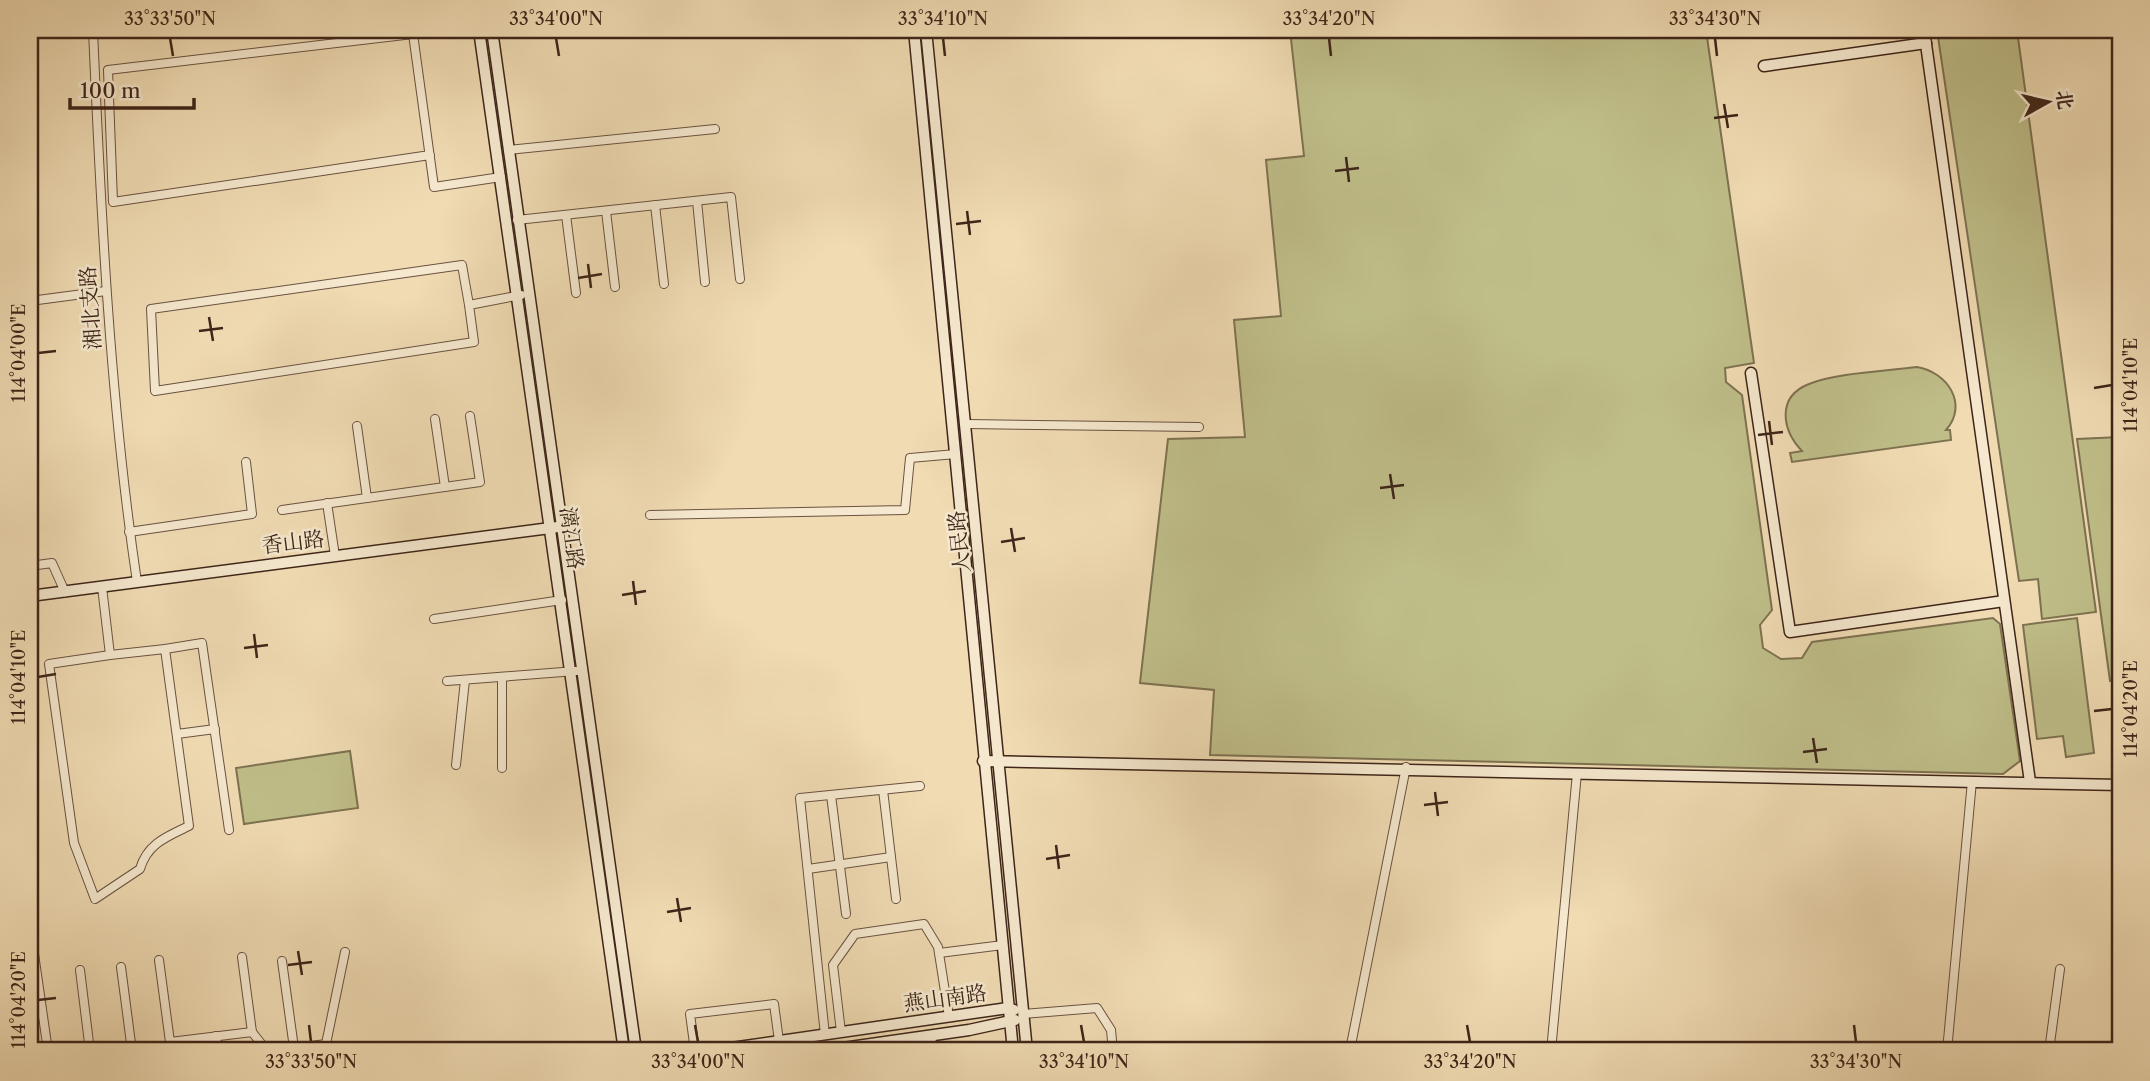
<svg xmlns="http://www.w3.org/2000/svg" width="2150" height="1081" viewBox="0 0 2150 1081" font-family="'Libre Caslon Text','Noto Serif SC',serif">
	<style>
		.green { fill: #bfbe89; stroke: #7e7251; stroke-width: 2 }
		.lines { fill: none; stroke-linecap: round; stroke-linejoin: round }
		.street-casing { stroke: #6a5240; stroke-width: 10 }
		.secondary-casing { stroke: #3e2519; stroke-width: 13 }
		.street { stroke: #f5e8ce; stroke-width: 8 }
		.secondary { stroke: #f5e8ce; stroke-width: 10 }
		.ticks { fill: none; stroke: #3e2519; stroke-width: 2.5 }
		.labels { text-anchor: middle; dominant-baseline: central; stroke-width: 5; stroke-linejoin: round; paint-order: stroke }
		.street-label { font-size: 21px; fill: #3e2519; stroke: #f5e8ce }
		.neatline { fill: none; stroke: #3e2519; stroke-width: 2.5 }
		.ticks-label { font-size: 18px; text-anchor: middle; fill: #3e2519 }
	</style>
	<rect width="100%" height="100%" fill="#f0dbb3"/>
	<filter id="stains"><feTurbulence type="fractalNoise" baseFrequency=".00286" numOctaves="4"/><feColorMatrix values="0 0 0 0 .2 0 0 0 0 .09 0 0 0 0 .02 0 0 0 .5 -.17"/></filter>
	<radialGradient id="worn" r=".72"><stop offset=".6" stop-color="#630" stop-opacity="0"/><stop offset="1" stop-color="#630" stop-opacity=".3"/></radialGradient>
	<g class="green">
		<polygon points="1290,30 1706,30 1754,363 1725,368 1726,382 1742,395 1772,610 1760,625 1763,648 1781,659 1802,658 1812,642 1993,618 2000,624 2020,761 2003,774 1210,755 1214,690 1140,683 1168,439 1245,437 1234,320 1281,316 1266,160 1304,156"/>
		<polygon points="1937,30 2017,30 2096,612 2042,619 2038,579 2019,581"/>
		<path d="M1917,367C1947,372 1969,404 1946,430H1950L1951,440L1792,462L1790,453L1802,451C1782,430 1776,397 1809,384C1835,373 1888,371 1917,367Z"/>
		<polygon points="2120,437 2120,680 2110,681 2077,439"/>
		<polygon points="2077,618 2094,753 2066,757 2063,736 2037,739 2023,625"/>
		<polygon points="350,751 358,808 244,824 236,768"/>
	</g>
	<g class="lines">
		<g class="street-casing">
			<g id="street">
				<path d="M93,30C101,215 110,399 137,582"/>
				<polyline points="480,32 501,30"/>
				<polyline points="508,150 715,129"/>
				<polyline points="430,155 113,202 108,70 413,34 434,187 501,177"/>
				<polyline points="697,201 705,282"/>
				<polyline points="655,205 664,284"/>
				<polyline points="606,211 615,287"/>
				<polyline points="566,215 576,293"/>
				<polyline points="517,220 731,197 740,279"/>
				<polyline points="30,301 106,291"/>
				<polyline points="469,305 474,342 155,391 151,309 462,265 469,305 521,295"/>
				<polyline points="435,419 445,487"/>
				<polyline points="967,424 1199,427"/>
				<polyline points="357,426 367,498"/>
				<polyline points="327,503 335,556"/>
				<polyline points="282,510 480,482 470,416"/>
				<polyline points="650,515 905,510 910,458 956,454"/>
				<polyline points="129,532 252,514 246,462"/>
				<polyline points="30,566 52,563 65,592"/>
				<path d="M102,587L110,655L49,664L74,843L95,899L140,869C147,844 166,837 189,826L165,649L110,655"/>
				<polyline points="434,619 562,600"/>
				<polyline points="165,649 202,643 229,830"/>
				<polyline points="447,681 576,671"/>
				<polyline points="177,734 215,729"/>
				<polyline points="456,765 465,680"/>
				<polyline points="502,768 502,678"/>
				<polyline points="883,790 896,899"/>
				<polyline points="831,795 846,914"/>
				<polyline points="808,869 891,857"/>
				<polyline points="30,926 48,1051"/>
				<polyline points="939,953 1003,945"/>
				<polyline points="242,957 252,1032"/>
				<polyline points="159,960 170,1042"/>
				<polyline points="282,961 294,1048"/>
				<polyline points="121,967 132,1051"/>
				<polyline points="80,970 90,1051"/>
				<polyline points="1023,1014 1097,1008 1111,1030 1113,1051"/>
				<polyline points="841,1032 833,965 855,934 924,924 938,947 949,1017"/>
				<polyline points="825,1035 800,798 920,786"/>
				<polyline points="216,1036 218,1051"/>
				<polyline points="931,1036 933,1051"/>
				<polyline points="1350,1050 1406,767"/>
				<polyline points="168,1051 170,1042 252,1032 267,1051"/>
				<polyline points="273,1051 326,1044 345,952"/>
				<polyline points="695,1051 690,1014 774,1004 779,1041"/>
				<polyline points="1551,1051 1577,773"/>
				<polyline points="1947,1051 1972,781"/>
				<polyline points="2049,1051 2060,969"/>
			</g>
		</g>
		<g class="secondary-casing">
			<g id="secondary">
				<polyline points="479,30 624,1051"/>
				<polyline points="492,30 636,1051"/>
				<polyline points="914,30 1013,1051"/>
				<polyline points="926,30 1027,1051"/>
				<polyline points="1924,30 2030,782"/>
				<polyline points="1764,66 1926,43"/>
				<polyline points="1751,373 1790,632 2004,601"/>
				<polyline points="30,596 558,527"/>
				<polyline points="983,761 2120,785"/>
				<polyline points="710,1051 1008,1008 1014,1010"/>
				<polyline points="822,1051 969,1030 1015,1020"/>
			</g>
		</g>
		<use href="#street" class="street"/>
		<use href="#secondary" class="secondary"/>
	</g>
	<path class="ticks" d="M170,38L173,56M556,38L559,56M943,38L945,56M1329,38L1331,56M1715,38L1717,56M1724,104L1728,128M1714,118L1738,115M1346,157L1349,182M1335,171L1359,168M967,211L970,235M956,224L981,221M588,264L591,288M578,278L602,274M209,317L213,341M199,331L223,328M38,353L56,351M2094,388L2112,385M1769,421L1772,445M1758,435L1783,432M1390,474L1394,499M1380,488L1404,485M1011,528L1015,552M1001,542L1025,538M633,581L636,605M622,595L646,591M254,634L257,658M244,648L268,645M38,677L56,674M2094,711L2112,709M1813,738L1817,763M1803,752L1827,749M1435,792L1438,816M1424,805L1448,802M1056,845L1059,869M1046,859L1070,855M677,898L681,922M667,912L691,908M298,951L302,975M288,965L312,962M38,1000L56,998M309,1025L311,1042M695,1025L698,1042M1081,1025L1084,1042M1467,1025L1470,1042M1854,1025L1856,1042"/>
	<g class="labels">
		<g class="street-label">
			<text transform="translate(90 308) rotate(-94)">湘北支路</text>
			<text transform="translate(572 538) rotate(82)">漓江路</text>
			<text transform="translate(293 542) rotate(-7)">香山路</text>
			<text transform="translate(959 542) rotate(-96)">人民路</text>
			<text transform="translate(945 998) rotate(-8)">燕山南路</text>
		</g>
	</g>
	<rect width="2150" height="1081" fill="none" stroke="#f0dbb3" stroke-width="77"/>
	<g transform="translate(2048 102) rotate(82)" stroke="#f5e8ce" stroke-width="5" paint-order="stroke">
	<path d="M0-5L12 26L0 18L-12 26Z" fill="#3e2519"/>
	<text y="-10" font-size="19" font-weight="bold" text-anchor="middle" fill="#3e2519">北</text>
	</g>
	<path d="M70 98v10h124v-10" fill="none" stroke="#3e2519" stroke-width="3.5"/>
	<text x="80" y="98" font-size="21" fill="#3e2519" stroke="#f5e8ce" stroke-width="5" paint-order="stroke">100 m</text>
	<rect x="38" y="38" width="2074" height="1004" class="neatline"/>
	<g class="ticks-label">
		<text x="170" y="25">33°33'50"N</text>
		<text x="556" y="25">33°34'00"N</text>
		<text x="943" y="25">33°34'10"N</text>
		<text x="1329" y="25">33°34'20"N</text>
		<text x="1715" y="25">33°34'30"N</text>
		<text transform="translate(19 353) rotate(-90)" y="6">114°04'00"E</text>
		<text transform="translate(2131 385) rotate(-90)" y="6">114°04'10"E</text>
		<text transform="translate(19 677) rotate(-90)" y="6">114°04'10"E</text>
		<text transform="translate(2131 709) rotate(-90)" y="6">114°04'20"E</text>
		<text transform="translate(19 1000) rotate(-90)" y="6">114°04'20"E</text>
		<text x="311" y="1068">33°33'50"N</text>
		<text x="698" y="1068">33°34'00"N</text>
		<text x="1084" y="1068">33°34'10"N</text>
		<text x="1470" y="1068">33°34'20"N</text>
		<text x="1856" y="1068">33°34'30"N</text>
	</g>
	<rect width="100%" height="100%" filter="url(#stains)"/>
	<rect width="100%" height="100%" fill="url(#worn)"/>
</svg>
